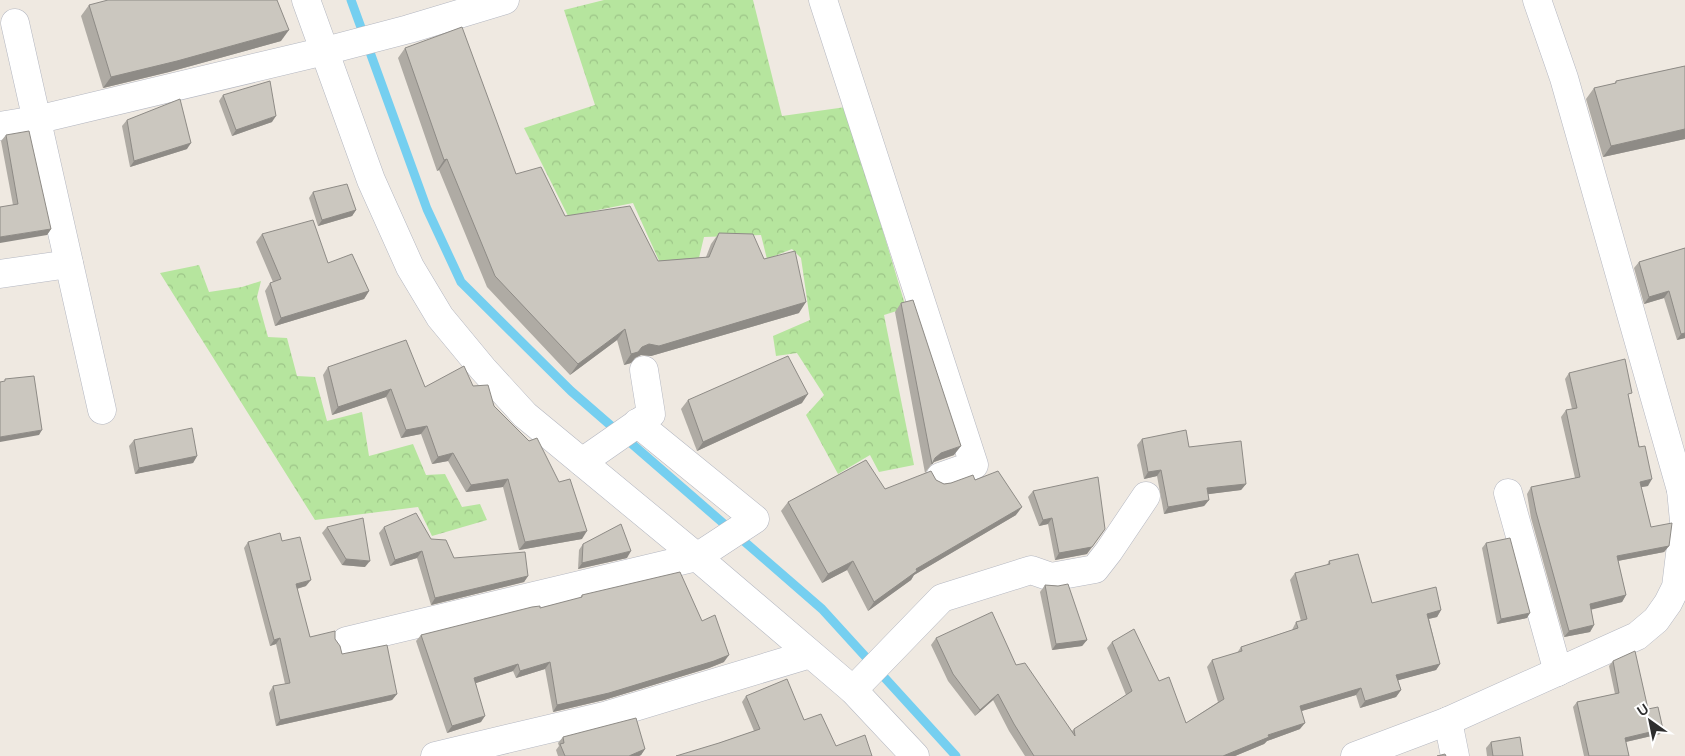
<svg xmlns="http://www.w3.org/2000/svg" width="1685" height="756" viewBox="0 0 1685 756" font-family="Lato,sans-serif">
	<style>
		.forest { fill: url(#forest-crowns) }
		.lines { fill: none; stroke-linecap: round; stroke-linejoin: round }
		.stream { stroke: #75cff0; stroke-width: 9 }
		.minor-casing { stroke: #b4b7c1; stroke-width: 29 }
		.secondary-casing { stroke: #b4b7c1; stroke-width: 29 }
		.minor { stroke: #fff; stroke-width: 28 }
		.secondary { stroke: #fff; stroke-width: 28 }
		.wall { fill: #afaba4 }
		.shaded-wall { fill: #8e8b86 }
		.building { fill: #cbc7bf; stroke: #8e8b86 }
	</style>
	<defs>
		<pattern id="forest-crowns" width="20" height="18" patternUnits="userSpaceOnUse" patternTransform="scale(1.25)"><rect width="20" height="18" fill="#b6e59e"/><path d="M2 6a3 3 0 1 1 6 0M12 15a3 3 0 1 1 6 0" fill="none" stroke="#9dc588"/></pattern>
	</defs>
	<rect width="100%" height="100%" fill="#efe9e1"/>
	<g class="forest">
		<polygon points="604,0 753,0 782,116 846,107 906,308 884,315 914,465 879,472 870,455 838,474 806,415 824,395 797,353 776,356 773,336 810,320 801,258 792,249 767,259 761,235 704,237 698,262 661,265 633,203 568,216 524,128 595,105 564,10"/>
		<polygon points="199,265 209,292 242,287 261,281 257,297 268,337 287,338 297,376 315,377 327,421 362,412 369,456 413,444 426,475 445,474 462,507 480,504 487,520 432,536 418,507 315,520 160,273"/>
	</g>
	<g class="lines">
		<polyline class="stream" points="351,0 427,209 461,282 571,391 822,609 956,756"/>
		<g class="minor-casing">
			<g id="minor">
				<polyline points="823,0 974,465 940,477"/>
				<polyline points="1537,0 1564,78 1681,490"/>
				<polyline points="15,23 102,410"/>
				<polyline points="0,126 36,120 325,51 409,29 505,0"/>
				<polyline points="0,274 69,264"/>
				<polyline points="582,462 651,414 644,370"/>
				<polyline points="1508,493 1558,672"/>
				<polyline points="346,641 697,557 755,519 637,423"/>
				<polyline points="853,690 942,598 1031,570 1051,577 1095,569 1109,551 1146,496"/>
				<polyline points="1448,721 1455,756"/>
				<polyline points="435,756 608,715 810,654"/>
				<polyline points="1355,756 1448,721 1637,636 1656,620 1668,603 1676,587 1684,521 1681,490 1685,489"/>
			</g>
		</g>
		<g class="secondary-casing">
			<polyline id="secondary" points="306,0 371,180 410,267 440,317 483,369 525,415 697,557 853,690 915,756"/>
		</g>
		<use href="#minor" class="minor"/>
		<use href="#secondary" class="secondary"/>
	</g>
	<g class="wall">
		<polygon points="89,5 281,41 169,72 103,88 81,16"/>
		<polygon points="405,48 516,174 565,216 658,261 706,257 711,244 719,233 764,259 799,313 651,356 641,355 635,358 631,363 624,365 617,340 570,375 487,287 439,170 437,171 398,58"/>
		<polygon points="1685,66 1685,139 1603,157 1586,99 1594,88 1614,84 1616,81"/>
		<polygon points="223,95 272,122 232,136 219,101"/>
		<polygon points="127,120 187,149 130,167 122,126"/>
		<polygon points="6,135 51,229 47,235 13,205 1,141"/>
		<polygon points="313,192 356,210 352,216 318,226 309,198"/>
		<polygon points="262,234 328,263 369,291 364,299 275,326 265,291 270,283 273,282 256,242"/>
		<polygon points="1685,248 1685,338 1677,340 1664,298 1644,304 1634,268 1639,262"/>
		<polygon points="901,303 954,455 934,462 931,465 925,473 895,312"/>
		<polygon points="328,367 425,387 473,386 494,406 582,539 519,550 503,487 466,492 448,461 432,464 421,434 401,438 386,397 332,415 323,375"/>
		<polygon points="1569,373 1629,398 1648,486 1641,487 1651,527 1669,546 1664,552 1618,561 1626,595 1622,602 1591,609 1594,625 1590,632 1564,637 1531,518 1527,494 1531,487 1575,478 1561,417 1566,410 1572,409 1565,379"/>
		<polygon points="688,400 802,403 697,451 681,409"/>
		<polygon points="1142,439 1189,447 1246,484 1241,490 1208,494 1209,500 1204,506 1164,514 1157,476 1144,479 1137,445"/>
		<polygon points="134,440 197,456 193,463 135,474 129,446"/>
		<polygon points="936,480 944,484 975,480 1016,515 914,575 911,580 868,611 847,570 822,583 781,511 788,502 885,489"/>
		<polygon points="1033,491 1087,554 1055,560 1048,524 1039,526 1028,497"/>
		<polygon points="327,527 365,567 342,565 322,533"/>
		<polygon points="384,527 431,539 454,558 528,576 524,582 431,605 417,558 390,566 379,533"/>
		<polygon points="282,541 306,586 297,589 310,637 335,639 342,654 397,694 392,700 276,726 269,693 273,686 285,684 276,644 270,646 244,548 248,542"/>
		<polygon points="1486,543 1527,618 1497,624 1482,548"/>
		<polygon points="583,544 627,558 578,569 579,550"/>
		<polygon points="1329,561 1372,603 1441,610 1437,617 1429,619 1440,664 1436,670 1398,680 1401,690 1396,697 1360,708 1356,695 1301,711 1300,729 1267,741 1264,744 1235,756 1025,756 1009,731 993,700 975,716 948,681 931,645 936,638 1016,665 1072,731 1074,729 1126,695 1107,648 1112,642 1159,681 1186,723 1218,702 1207,667 1212,660 1237,653 1241,647 1292,630 1296,622 1301,621 1290,580 1295,573 1327,565"/>
		<polygon points="1045,585 1058,586 1087,640 1082,646 1052,650 1040,592"/>
		<polygon points="582,595 702,621 724,662 709,668 604,700 553,712 545,669 516,678 513,671 476,683 481,722 447,733 416,641 421,635 540,608 580,598"/>
		<polygon points="1613,661 1648,709 1660,734 1626,742 1629,756 1584,756 1573,707 1577,702 1615,694 1609,666"/>
		<polygon points="746,696 804,720 836,746 719,743 754,731 742,702"/>
		<polygon points="563,737 645,749 641,755 639,756 558,756 556,750 559,746 558,743"/>
		<polygon points="1491,742 1523,756 1487,756 1486,748"/>
	</g>
	<g class="shaded-wall">
		<polygon points="289,30 281,41 169,72 103,88 111,77"/>
		<polygon points="276,116 272,122 232,136 236,130"/>
		<polygon points="1685,129 1685,139 1603,157 1611,146"/>
		<polygon points="191,143 187,149 130,167 134,161"/>
		<polygon points="447,159 439,170 437,171 444,160"/>
		<polygon points="356,210 352,216 318,226 322,220"/>
		<polygon points="51,229 47,235 0,243 0,237"/>
		<polygon points="369,291 364,299 275,326 281,318"/>
		<polygon points="1669,291 1664,298 1644,304 1649,297"/>
		<polygon points="806,302 799,313 651,356 641,355 635,358 631,363 624,365 631,354 642,347 649,344"/>
		<polygon points="625,329 617,340 570,375 578,364"/>
		<polygon points="1685,333 1685,338 1677,340 1681,334"/>
		<polygon points="391,389 386,397 332,415 338,407"/>
		<polygon points="808,394 802,403 697,451 703,442"/>
		<polygon points="427,426 421,434 401,438 406,430"/>
		<polygon points="42,430 39,435 0,442 0,437"/>
		<polygon points="961,446 954,455 934,462 931,465 935,458 941,453"/>
		<polygon points="453,453 448,461 432,464 438,457"/>
		<polygon points="197,456 193,463 135,474 139,468"/>
		<polygon points="1161,470 1157,476 1144,479 1148,472"/>
		<polygon points="508,479 503,487 466,492 471,485"/>
		<polygon points="1652,479 1648,486 1636,488 1640,482"/>
		<polygon points="1246,484 1241,490 1202,495 1207,488"/>
		<polygon points="1209,500 1204,506 1164,514 1168,507"/>
		<polygon points="1022,507 1016,515 914,575 911,580 868,611 874,602 916,569"/>
		<polygon points="1052,518 1048,524 1039,526 1043,520"/>
		<polygon points="1105,529 1087,554 1055,560 1059,553"/>
		<polygon points="587,531 582,539 519,550 525,542"/>
		<polygon points="1669,546 1664,552 1612,562 1617,556"/>
		<polygon points="422,551 417,558 390,566 395,560"/>
		<polygon points="631,551 627,558 578,569 582,563"/>
		<polygon points="346,559 370,561 365,567 342,565"/>
		<polygon points="853,561 847,570 822,583 828,574"/>
		<polygon points="528,576 524,582 431,605 435,598"/>
		<polygon points="311,580 306,586 292,590 296,584"/>
		<polygon points="1626,595 1622,602 1586,611 1590,604"/>
		<polygon points="1441,610 1437,617 1423,620 1427,614"/>
		<polygon points="1530,613 1527,618 1497,624 1501,619"/>
		<polygon points="1594,625 1590,632 1564,637 1569,631"/>
		<polygon points="280,638 276,644 270,646 274,640"/>
		<polygon points="1087,640 1082,646 1052,650 1056,644"/>
		<polygon points="729,655 724,662 709,668 604,700 553,712 557,705"/>
		<polygon points="550,662 545,669 516,678 520,671"/>
		<polygon points="518,664 513,671 470,685 474,678"/>
		<polygon points="1440,664 1436,670 1392,682 1396,675"/>
		<polygon points="1361,688 1356,695 1295,713 1300,706"/>
		<polygon points="1401,690 1396,697 1360,708 1365,701"/>
		<polygon points="397,694 392,700 276,726 280,720"/>
		<polygon points="998,694 993,700 975,716 980,710"/>
		<polygon points="485,716 481,722 447,733 452,726"/>
		<polygon points="1305,723 1300,729 1267,741 1264,744 1235,756 1223,756 1268,735"/>
		<polygon points="1663,729 1660,734 1621,743 1625,738"/>
		<polygon points="645,749 641,755 639,756 629,756"/>
	</g>
	<g class="building">
		<polygon points="108,0 277,0 289,30 177,61 111,77 89,5"/>
		<polygon points="462,27 516,174 541,167 565,216 630,206 658,261 709,257 719,233 753,234 764,259 795,251 806,302 659,346 649,344 642,347 638,352 631,354 625,329 578,364 495,276 447,159 444,160 405,48"/>
		<polygon points="1685,66 1685,129 1611,146 1594,88 1616,83 1616,81"/>
		<polygon points="270,81 276,116 236,130 223,95"/>
		<polygon points="180,99 191,143 134,161 127,120"/>
		<polygon points="29,131 51,229 0,237 0,207 18,204 6,135"/>
		<polygon points="347,184 356,210 322,220 313,192"/>
		<polygon points="313,220 328,263 352,254 369,291 281,318 270,283 281,279 262,234"/>
		<polygon points="1685,248 1685,333 1681,334 1669,291 1649,297 1639,262"/>
		<polygon points="913,300 961,446 941,453 935,458 932,464 901,303"/>
		<polygon points="406,340 425,387 464,366 473,386 488,385 494,406 529,441 537,438 559,482 570,479 587,531 525,542 508,479 471,485 453,453 438,457 427,426 406,430 391,389 338,407 328,367"/>
		<polygon points="788,356 808,394 703,442 688,400"/>
		<polygon points="1625,359 1632,393 1628,394 1639,447 1645,446 1652,479 1640,482 1651,527 1672,523 1669,546 1617,556 1626,595 1590,604 1594,625 1569,631 1536,512 1531,487 1580,477 1566,410 1577,408 1569,373"/>
		<polygon points="34,376 42,430 0,437 0,382 5,381 5,379"/>
		<polygon points="192,428 197,456 139,468 134,440"/>
		<polygon points="1186,430 1189,447 1241,441 1246,484 1207,488 1209,500 1168,507 1161,470 1148,472 1142,439"/>
		<polygon points="866,460 885,489 931,471 936,480 944,484 951,483 973,475 975,480 998,471 1022,507 916,569 917,571 874,602 853,561 828,574 788,502"/>
		<polygon points="1098,477 1105,529 1092,547 1059,553 1052,518 1043,520 1033,491"/>
		<polygon points="416,513 431,539 446,540 454,558 525,552 528,576 435,598 422,551 395,560 384,527"/>
		<polygon points="363,518 370,561 346,559 327,527"/>
		<polygon points="621,524 631,551 582,563 583,544"/>
		<polygon points="280,533 282,541 300,537 311,580 296,584 310,637 335,631 335,639 340,646 342,654 387,645 397,694 280,720 273,686 290,683 280,638 274,640 248,542"/>
		<polygon points="1510,538 1530,613 1501,619 1486,543"/>
		<polygon points="1358,554 1372,603 1436,587 1441,610 1427,614 1440,664 1396,675 1401,690 1365,701 1361,688 1300,706 1305,723 1268,735 1269,737 1223,756 1034,756 1014,724 998,694 980,710 953,674 936,638 992,612 1016,665 1025,663 1075,736 1074,729 1132,691 1112,642 1134,629 1159,681 1169,677 1186,723 1224,699 1212,660 1242,651 1241,647 1298,628 1296,622 1307,619 1295,573 1330,564 1329,561"/>
		<polygon points="680,572 702,621 715,615 729,655 714,661 609,693 557,705 550,662 520,671 518,664 474,678 485,716 452,726 421,635 532,607 540,606 540,608 582,597 582,595"/>
		<polygon points="1068,584 1087,640 1056,644 1045,585 1058,586"/>
		<polygon points="1635,651 1648,709 1658,707 1663,729 1625,738 1629,756 1589,756 1577,702 1619,693 1613,661"/>
		<polygon points="787,679 804,720 821,714 836,746 865,735 872,756 676,756 719,743 760,729 746,696"/>
		<polygon points="636,718 645,749 629,756 565,756 560,744 564,743 563,737"/>
		<polygon points="1520,737 1523,756 1493,756 1491,742"/>
		<polygon points="1445,754 1446,756 1437,756"/>
	</g>
	<g transform="translate(1650 721) rotate(327)" stroke="#ffffff" stroke-width="4" paint-order="stroke">
	<path d="M0-4L9 19L0 12L-9 19Z" fill="#2e2e2e"/>
	<text y="-8" font-size="14" font-weight="bold" text-anchor="middle" fill="#2e2e2e">U</text>
	</g>
</svg>
